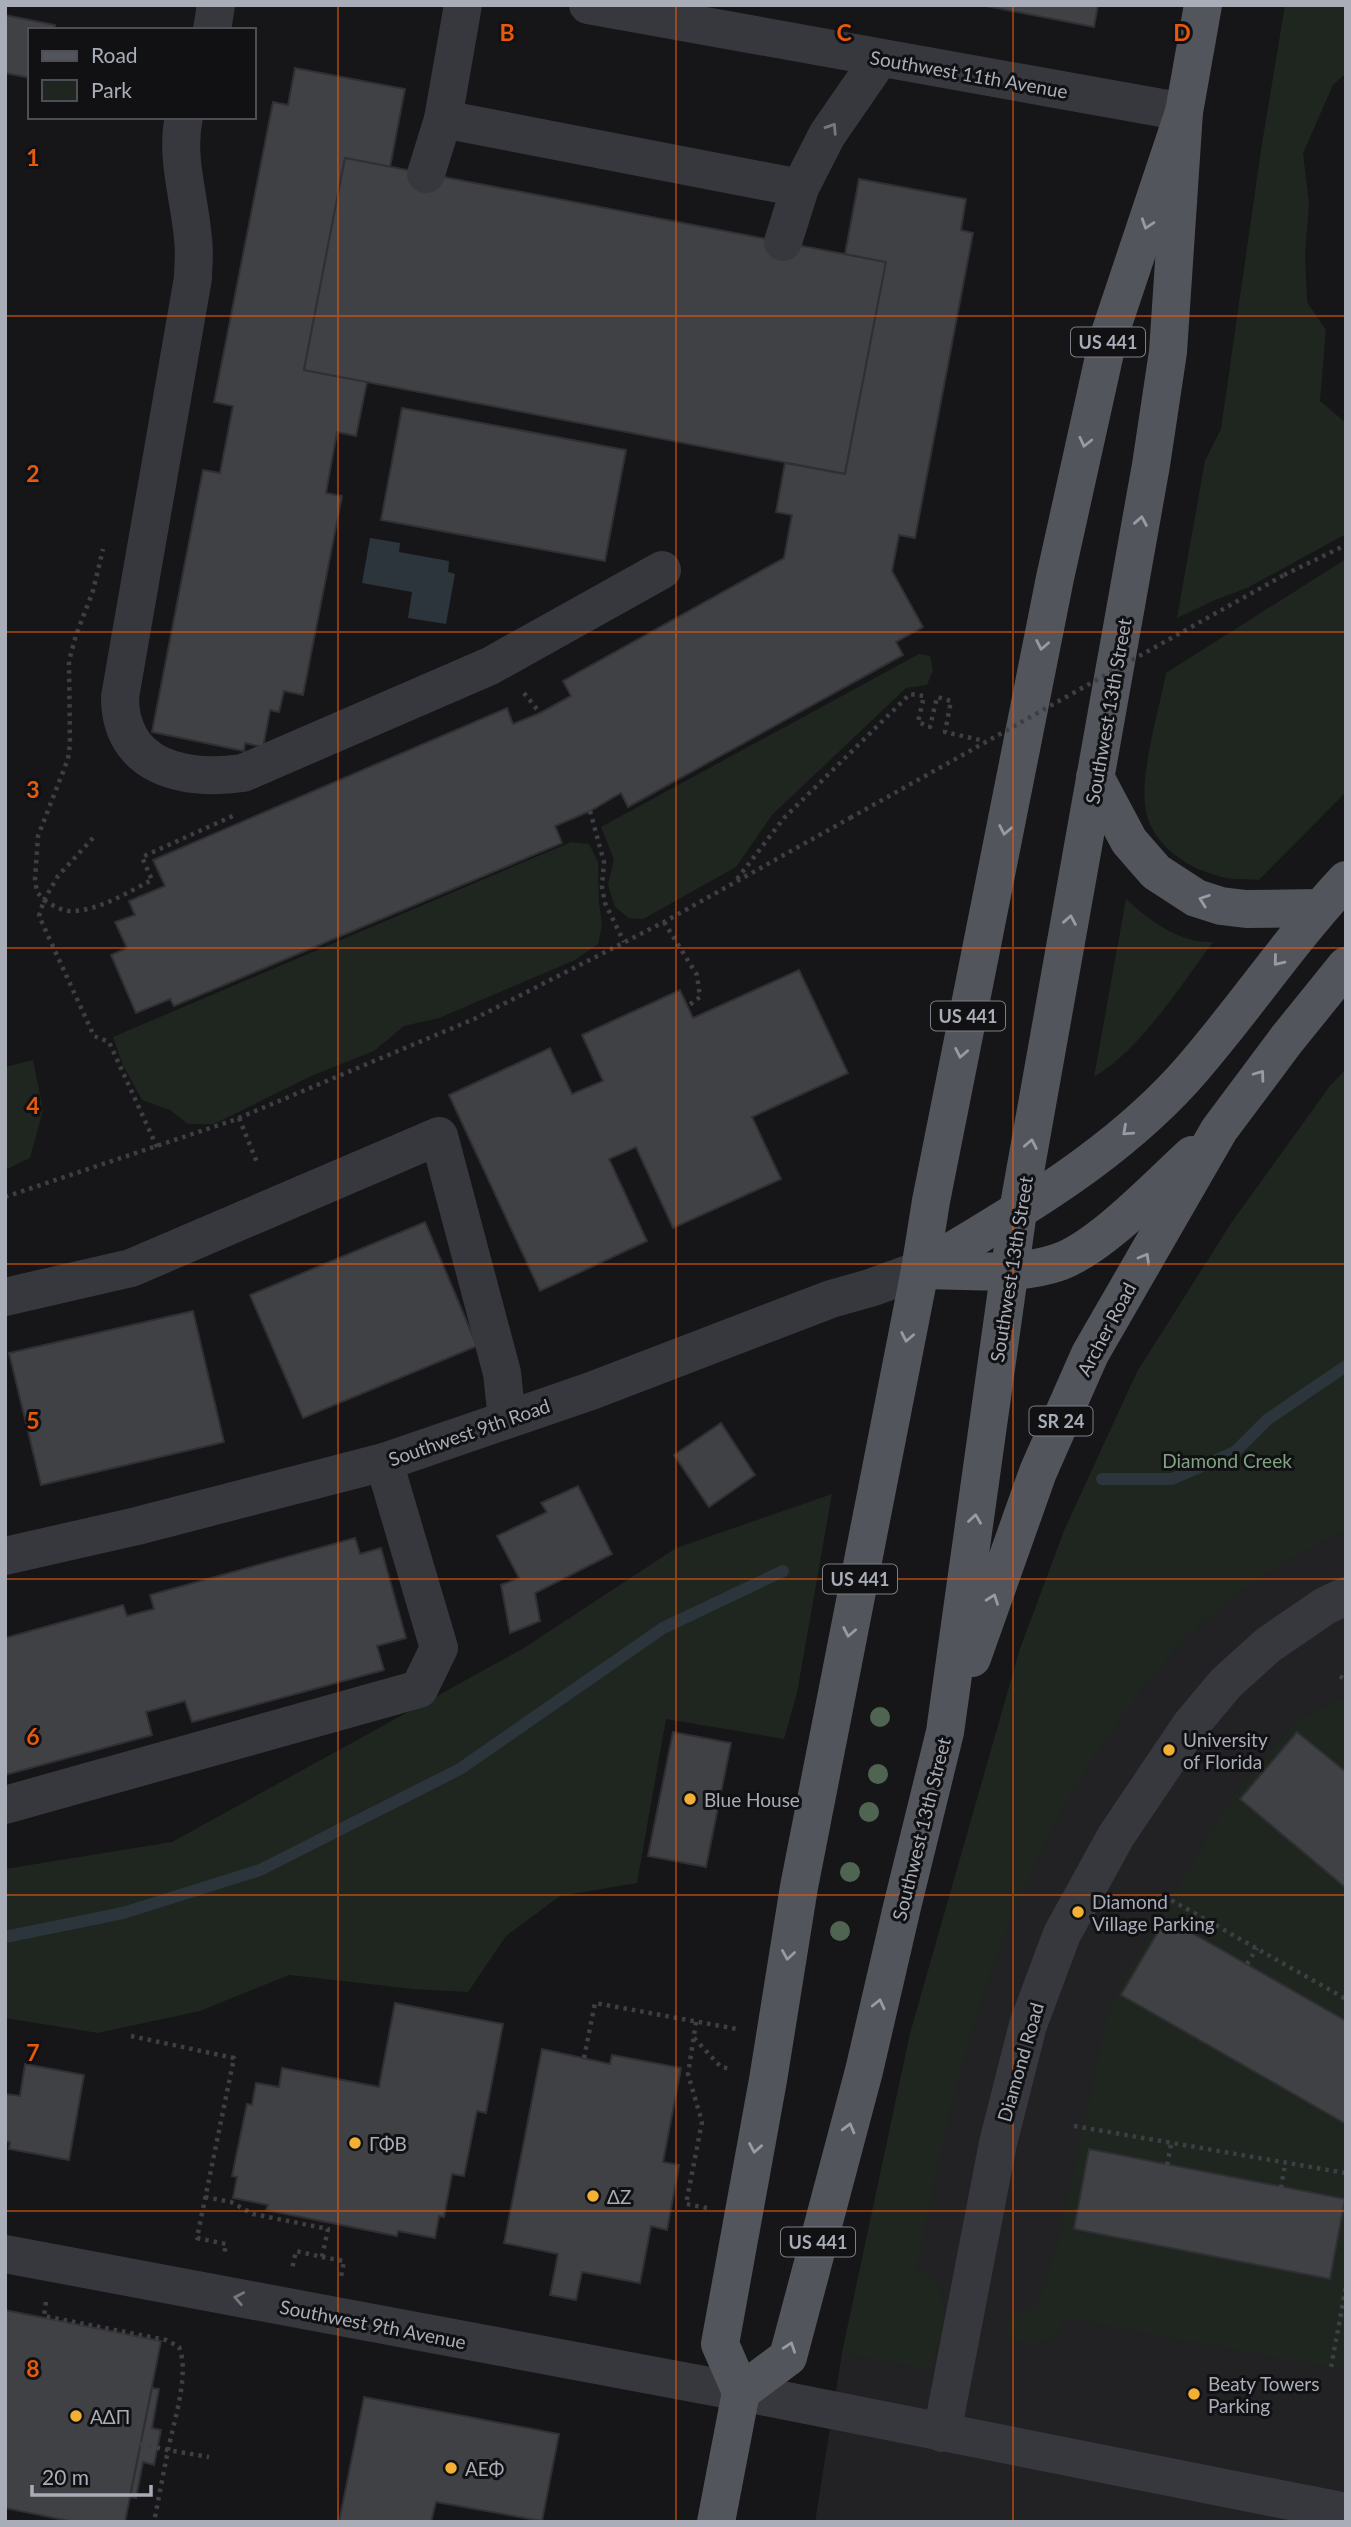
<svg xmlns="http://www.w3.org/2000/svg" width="1351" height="2527" viewBox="0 0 1351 2527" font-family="Lato,sans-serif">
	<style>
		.built { fill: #222225 }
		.green { fill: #1e261f }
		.water { fill: #2c353c }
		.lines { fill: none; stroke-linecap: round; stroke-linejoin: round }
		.stream { stroke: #2c353c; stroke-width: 12 }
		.building { fill: #404145; stroke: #303034; stroke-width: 2 }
		.path { stroke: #3d3f44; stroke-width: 4.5; stroke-dasharray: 3.5 5; stroke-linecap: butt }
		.minor { stroke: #37383d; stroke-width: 38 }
		.major { stroke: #53555c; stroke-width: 38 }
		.path-bridge { stroke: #3d3f44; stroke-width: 4.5; stroke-dasharray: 3.5 5; stroke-linecap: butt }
		.tree { fill: #506452 }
		.oneway { stroke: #757881 }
		.oneway2 { stroke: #979ba6 }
		.grid { fill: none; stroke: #e8590c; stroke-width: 2; stroke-opacity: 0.55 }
		.poi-dot { fill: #f2b134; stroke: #111113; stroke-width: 2.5 }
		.labels { text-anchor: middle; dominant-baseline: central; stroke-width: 6; stroke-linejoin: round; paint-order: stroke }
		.shield { fill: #111113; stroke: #7b7e86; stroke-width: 2 }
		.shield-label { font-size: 18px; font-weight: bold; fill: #a8adb8 }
		.street-label { font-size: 19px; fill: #a8adb8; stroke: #111113 }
		.park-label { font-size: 19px; fill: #7fa381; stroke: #111113 }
		.poi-label { font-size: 19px; fill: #a8adb8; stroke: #111113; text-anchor: start }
		.grid-label { font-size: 23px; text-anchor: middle; font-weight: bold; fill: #e8590c; stroke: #111113; stroke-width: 6; stroke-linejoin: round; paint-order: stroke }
	</style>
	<rect width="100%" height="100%" fill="#161618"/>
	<polygon class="built" points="1346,1069 1346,2522 815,2522 842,2353 910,2034 1020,1649 1064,1531 1137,1372 1232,1222 1330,1086"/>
	<g class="green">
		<polygon points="1285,5 1346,5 1346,73 1333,85 1303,153 1309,204 1305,253 1307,302 1326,330 1320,401 1346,423 1346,534 1247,588 1217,599 1177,618 1205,461 1221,429 1261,150"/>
		<path d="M1346,559V792L1259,880C1249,879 1237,880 1227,878C1190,871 1149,845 1145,805C1141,767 1159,711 1166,673Z"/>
		<polygon points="919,654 930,656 933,670 927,685 906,688 772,815 736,867 643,919 629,918 615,907 608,885 614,859 601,827"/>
		<polygon points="571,842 589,844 598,862 599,902 602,925 598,944 575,960 439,1018 404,1026 374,1051 311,1076 214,1124 188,1124 170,1110 142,1100 122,1063 113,1037"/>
		<path d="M1126,899C1150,921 1179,943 1213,942C1181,985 1140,1050 1094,1077Z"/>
		<polygon points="33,1060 43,1110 30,1158 5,1170 5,1067"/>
		<path d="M1346,1069V1530C1293,1554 1239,1588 1196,1628C1170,1652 1149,1680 1128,1708C1001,1877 955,2068 916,2271L932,2275C951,2302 946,2344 925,2369L842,2353L910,2034L1020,1649L1064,1531L1137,1372L1232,1222L1330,1086Z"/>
		<polygon points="832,1494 797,1693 784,1739 666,1719 637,1883 560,1896 506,1936 468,1992 414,1989 289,1975 200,2011 98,2033 5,2018 5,1869 172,1842 524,1648 676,1548"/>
		<path d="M1346,1696V2370L1065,2318C1053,2348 1034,2344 1007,2339L1010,2320L1037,2303L1044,2289L1062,2229L1106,2021L1117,1992L1160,1915L1234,1795L1296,1721Z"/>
	</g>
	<polygon class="water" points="370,538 400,543 399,552 449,561 448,572 455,574 446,624 408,618 412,592 362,583"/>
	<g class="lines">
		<g class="stream">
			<polyline points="1102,1479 1172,1479 1235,1452 1268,1419 1346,1366"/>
			<polyline points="5,1937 123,1913 260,1870 460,1769 663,1628 783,1571"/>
		</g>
	</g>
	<g class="building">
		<polygon points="981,5 1098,5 1094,27"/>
		<polygon points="5,15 55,25 54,30 30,30 30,78 5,73"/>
		<polygon points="295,68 405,89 390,167 345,158 304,370 367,382 356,436 337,432 326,493 342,496 303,695 284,691 279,712 270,710 263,747 245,743 244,751 152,732 203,470 220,473 233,406 214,402 273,102 288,105"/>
		<polygon points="345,158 886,262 845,474 304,370"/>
		<polygon points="859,179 966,199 961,230 973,233 915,538 899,535 892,571 923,627 896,642 903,655 628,807 621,793 590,811 555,826 562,843 174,1006 170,999 136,1013 111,955 127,948 115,922 135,915 129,901 165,886 153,860 507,708 513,724 540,713 571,696 563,681 784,558 792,515 776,512 785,463 845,474 886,262 845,254"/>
		<polygon points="402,408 626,450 605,561 381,520"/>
		<polygon points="799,970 848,1073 752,1117 781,1179 673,1228 636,1147 609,1159 647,1241 540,1291 449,1095 550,1048 572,1094 603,1081 582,1035 680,990 693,1018"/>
		<polygon points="425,1222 477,1346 303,1418 250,1295"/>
		<polygon points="193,1311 224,1442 41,1485 9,1353"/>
		<polygon points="721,1423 755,1475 709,1507 674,1455"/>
		<polygon points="578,1486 612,1554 535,1593 540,1621 510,1633 501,1585 519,1578 497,1536 547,1512 541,1503"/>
		<polygon points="355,1538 360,1554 381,1548 406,1638 377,1646 384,1670 192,1722 185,1701 146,1712 152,1735 5,1775 5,1638 123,1605 127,1616 154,1609 150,1595"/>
		<polygon points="673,1732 731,1743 706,1867 648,1856"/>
		<polygon points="1297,1732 1346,1772 1346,1888 1240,1799"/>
		<polygon points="1166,1918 1346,2021 1346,2124 1121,1995"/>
		<polygon points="395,2003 503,2024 486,2113 477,2111 464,2176 452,2174 444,2217 439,2216 435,2238 398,2231 397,2236 266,2210 268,2205 233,2198 237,2177 232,2176 247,2104 252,2105 256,2083 279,2087 282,2068 379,2087"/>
		<polygon points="542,2049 610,2064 612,2055 681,2068 663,2162 679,2165 667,2230 651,2226 640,2283 582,2272 576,2300 550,2295 558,2254 504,2243"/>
		<polygon points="25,2064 84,2075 69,2160 9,2149 10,2142 5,2141 5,2094 20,2096"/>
		<polygon points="1089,2149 1345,2199 1330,2279 1074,2229"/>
		<polygon points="5,2310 161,2341 125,2522 74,2522 5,2508"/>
		<polygon points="152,2388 159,2389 152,2428 161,2430 154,2465 143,2462 136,2498 130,2497"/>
		<polygon points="364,2397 559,2434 542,2521 436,2502 431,2522 339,2522"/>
	</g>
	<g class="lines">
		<g class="path">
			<polyline points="1284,575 1346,545"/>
			<polyline points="524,693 540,713"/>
			<polyline points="590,811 604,862 602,887 605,903 624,942"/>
			<polyline points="93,838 58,876 44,900 37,892 35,880 38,836 68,759 70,744 69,661 76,635 93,591 103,549"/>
			<polyline points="737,879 784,818 910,694 924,696 918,722 930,727 937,697 951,701 945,732 980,740"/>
			<polyline points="664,922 697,975 700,997 688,1006"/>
			<polyline points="239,1118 258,1165"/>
			<path d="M157,1147L109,1042L94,1036L39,916L44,900C52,905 60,910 69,911C97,912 128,892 152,880L142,857L235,815"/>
			<polyline points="5,1197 234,1120 474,1019 664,922 850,818"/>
			<polyline points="1340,1676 1346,1681"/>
			<polyline points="1164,1896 1346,1999"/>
			<polyline points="1247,1964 1257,1948"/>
			<polyline points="696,2022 688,2074 702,2122 686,2204 707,2208"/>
			<polyline points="131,2036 234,2058 197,2238 226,2244 224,2256"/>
			<polyline points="694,2038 721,2067 732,2069"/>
			<polyline points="584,2058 595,2003 737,2029"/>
			<polyline points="1074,2126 1346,2173"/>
			<polyline points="1167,2165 1171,2144"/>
			<polyline points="1281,2188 1285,2164"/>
			<polyline points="205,2197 231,2202 253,2214 328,2229 322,2257 296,2251 292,2269"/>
			<polyline points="322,2257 344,2261 341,2277"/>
			<path d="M46,2302L44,2316L166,2340L179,2347C190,2373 174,2421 168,2450L209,2457"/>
			<polyline points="1331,2367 1346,2287"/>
			<polyline points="140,2444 168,2450 154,2522"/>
		</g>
		<g class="minor">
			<polyline points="463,5 443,119 800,188"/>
			<polyline points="588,5 1184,112"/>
			<polyline points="212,30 216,5"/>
			<path d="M184,117C175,157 190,199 193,239C195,252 193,265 193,278L120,697C120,768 184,781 243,773L490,666L662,570"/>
			<polyline points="426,174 443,119"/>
			<polyline points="783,242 800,188 827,135 880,58"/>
			<polyline points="5,1297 131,1268 439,1136 502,1373 507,1419"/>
			<polyline points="5,1556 137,1526 384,1462 591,1391 831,1299 870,1288 920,1270"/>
			<polyline points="5,1805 419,1689 439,1648 384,1462"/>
			<polyline points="5,2254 741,2392 1346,2512"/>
			<polyline points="942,2433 998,2143 1028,2025 1062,1934 1116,1836 1190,1726 1226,1683 1268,1645 1325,1606 1346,1596"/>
		</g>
		<g class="major">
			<polyline points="1095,777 1129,841 1156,872 1196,898 1221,906 1246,909 1320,908"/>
			<path d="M920,1270C1014,1214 1111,1159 1185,1077C1241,1014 1288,942 1346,880"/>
			<path d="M921,1270C966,1270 1016,1277 1059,1262C1101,1247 1158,1186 1192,1155"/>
			<polyline points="972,1658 1038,1472 1090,1354 1219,1130 1287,1039 1346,966"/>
			<polyline points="741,2392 788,2357 864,2071 902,1907 945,1732 1018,1211 1151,465 1168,352 1184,112 1203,5"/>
			<polyline points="716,2522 741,2392 720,2344 768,2080 799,1887 920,1270 931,1201 1055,578 1108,339 1184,112"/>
		</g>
		<polyline class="path-bridge" points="850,818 1284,575"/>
	</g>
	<g class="tree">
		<circle cx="880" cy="1717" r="10"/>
		<circle cx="878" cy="1774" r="10"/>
		<circle cx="869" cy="1812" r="10"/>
		<circle cx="850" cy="1872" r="10"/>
		<circle cx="840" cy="1931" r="10"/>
	</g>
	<defs><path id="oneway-chevron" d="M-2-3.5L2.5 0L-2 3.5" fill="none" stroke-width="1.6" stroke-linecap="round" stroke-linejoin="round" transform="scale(1.75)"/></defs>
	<g class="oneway">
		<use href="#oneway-chevron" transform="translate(832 128) rotate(-57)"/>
		<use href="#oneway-chevron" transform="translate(239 2298) rotate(-169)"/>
	</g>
	<g class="oneway2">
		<use href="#oneway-chevron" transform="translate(1147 224) rotate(108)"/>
		<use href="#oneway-chevron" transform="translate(1085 442) rotate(103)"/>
		<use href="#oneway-chevron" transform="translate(1141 521) rotate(-80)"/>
		<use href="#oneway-chevron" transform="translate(1042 645) rotate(101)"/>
		<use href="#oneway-chevron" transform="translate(1005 830) rotate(101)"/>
		<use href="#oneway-chevron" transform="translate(1204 900) rotate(-160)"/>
		<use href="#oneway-chevron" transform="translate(1070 920) rotate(-80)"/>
		<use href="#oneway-chevron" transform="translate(1278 961) rotate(129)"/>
		<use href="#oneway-chevron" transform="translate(961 1053) rotate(101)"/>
		<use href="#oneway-chevron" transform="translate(1260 1075) rotate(-54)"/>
		<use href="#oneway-chevron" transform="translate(1127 1131) rotate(138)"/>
		<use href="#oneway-chevron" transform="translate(1031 1144) rotate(-79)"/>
		<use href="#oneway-chevron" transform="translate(1145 1258) rotate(-60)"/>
		<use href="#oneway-chevron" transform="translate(907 1337) rotate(101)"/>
		<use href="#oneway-chevron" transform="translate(975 1519) rotate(-82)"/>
		<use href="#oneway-chevron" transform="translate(993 1599) rotate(-70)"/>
		<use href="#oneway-chevron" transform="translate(849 1632) rotate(101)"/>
		<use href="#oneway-chevron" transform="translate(788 1955) rotate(99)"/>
		<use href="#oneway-chevron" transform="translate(879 2004) rotate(-77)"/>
		<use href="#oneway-chevron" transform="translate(849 2128) rotate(-75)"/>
		<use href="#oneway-chevron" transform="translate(755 2148) rotate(100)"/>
		<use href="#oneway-chevron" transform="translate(790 2347) rotate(-71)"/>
	</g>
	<path class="grid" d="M338,5V2522M676,5V2522M1013,5V2522M5,316H1346M5,632H1346M5,948H1346M5,1264H1346M5,1579H1346M5,1895H1346M5,2211H1346"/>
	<g class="poi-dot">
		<circle cx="1169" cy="1750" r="7"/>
		<circle cx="690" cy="1799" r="7"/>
		<circle cx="1078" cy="1912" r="7"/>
		<circle cx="355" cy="2143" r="7"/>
		<circle cx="593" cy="2196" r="7"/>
		<circle cx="1194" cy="2394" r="7"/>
		<circle cx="76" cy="2416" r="7"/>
		<circle cx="451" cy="2468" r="7"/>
	</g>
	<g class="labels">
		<g class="shield">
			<rect x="1071" y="327.5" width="74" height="29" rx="5"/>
			<rect x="931" y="1001.5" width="74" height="29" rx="5"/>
			<rect x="1029.5" y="1406.5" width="63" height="29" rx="5"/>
			<rect x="823" y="1564.5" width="74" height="29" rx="5"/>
			<rect x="781" y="2227.5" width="74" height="29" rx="5"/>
		</g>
		<g class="shield-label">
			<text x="1108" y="342">US 441</text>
			<text x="968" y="1016">US 441</text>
			<text x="1061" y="1421">SR 24</text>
			<text x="860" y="1579">US 441</text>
			<text x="818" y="2242">US 441</text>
		</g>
		<g class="street-label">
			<text transform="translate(969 74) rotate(10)">Southwest 11th Avenue</text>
			<text transform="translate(1108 711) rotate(-80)">Southwest 13th Street</text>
			<text transform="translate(1011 1269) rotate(-81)">Southwest 13th Street</text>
			<text transform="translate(1106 1329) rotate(-62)">Archer Road</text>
			<text transform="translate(469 1432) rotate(-19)">Southwest 9th Road</text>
			<text transform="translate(921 1829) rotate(-76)">Southwest 13th Street</text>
			<text transform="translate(1020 2062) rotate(-74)">Diamond Road</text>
			<text transform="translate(373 2324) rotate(11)">Southwest 9th Avenue</text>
		</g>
		<g class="park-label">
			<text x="1227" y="1460">Diamond Creek</text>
		</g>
		<g class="poi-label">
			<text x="1183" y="1739">University<tspan x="1183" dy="22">of Florida</tspan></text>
			<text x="704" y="1799">Blue House</text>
			<text x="1092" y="1901">Diamond<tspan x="1092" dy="22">Village Parking</tspan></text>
			<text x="369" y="2143">ΓΦΒ</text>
			<text x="607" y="2196">ΔΖ</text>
			<text x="1208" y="2383">Beaty Towers<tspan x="1208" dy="22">Parking</tspan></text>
			<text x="90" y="2416">ΑΔΠ</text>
			<text x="465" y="2468">ΑΕΦ</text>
		</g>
	</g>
	<g class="grid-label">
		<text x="507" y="41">B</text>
		<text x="844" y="41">C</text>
		<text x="1182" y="41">D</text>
		<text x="33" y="166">1</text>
		<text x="33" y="482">2</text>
		<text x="33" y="798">3</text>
		<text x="33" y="1114">4</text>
		<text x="33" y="1429">5</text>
		<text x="33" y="1745">6</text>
		<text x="33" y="2061">7</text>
		<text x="33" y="2377">8</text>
	</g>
	<rect width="1351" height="2527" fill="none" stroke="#a8adb8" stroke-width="14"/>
	<rect x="28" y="28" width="228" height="91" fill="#111113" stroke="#4d4f55" stroke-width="2"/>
	<rect x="42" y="51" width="35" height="10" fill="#53555c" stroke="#4d4f55" stroke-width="2"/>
	<text x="91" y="63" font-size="21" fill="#a8adb8">Road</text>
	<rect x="42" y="80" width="35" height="21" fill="#1e261f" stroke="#4d4f55" stroke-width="2"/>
	<text x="91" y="98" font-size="21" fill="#a8adb8">Park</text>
	<path d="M32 2485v10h119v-10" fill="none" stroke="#a8adb8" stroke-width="3.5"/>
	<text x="42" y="2485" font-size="21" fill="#a8adb8" stroke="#111113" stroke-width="5" paint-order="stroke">20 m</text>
</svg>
